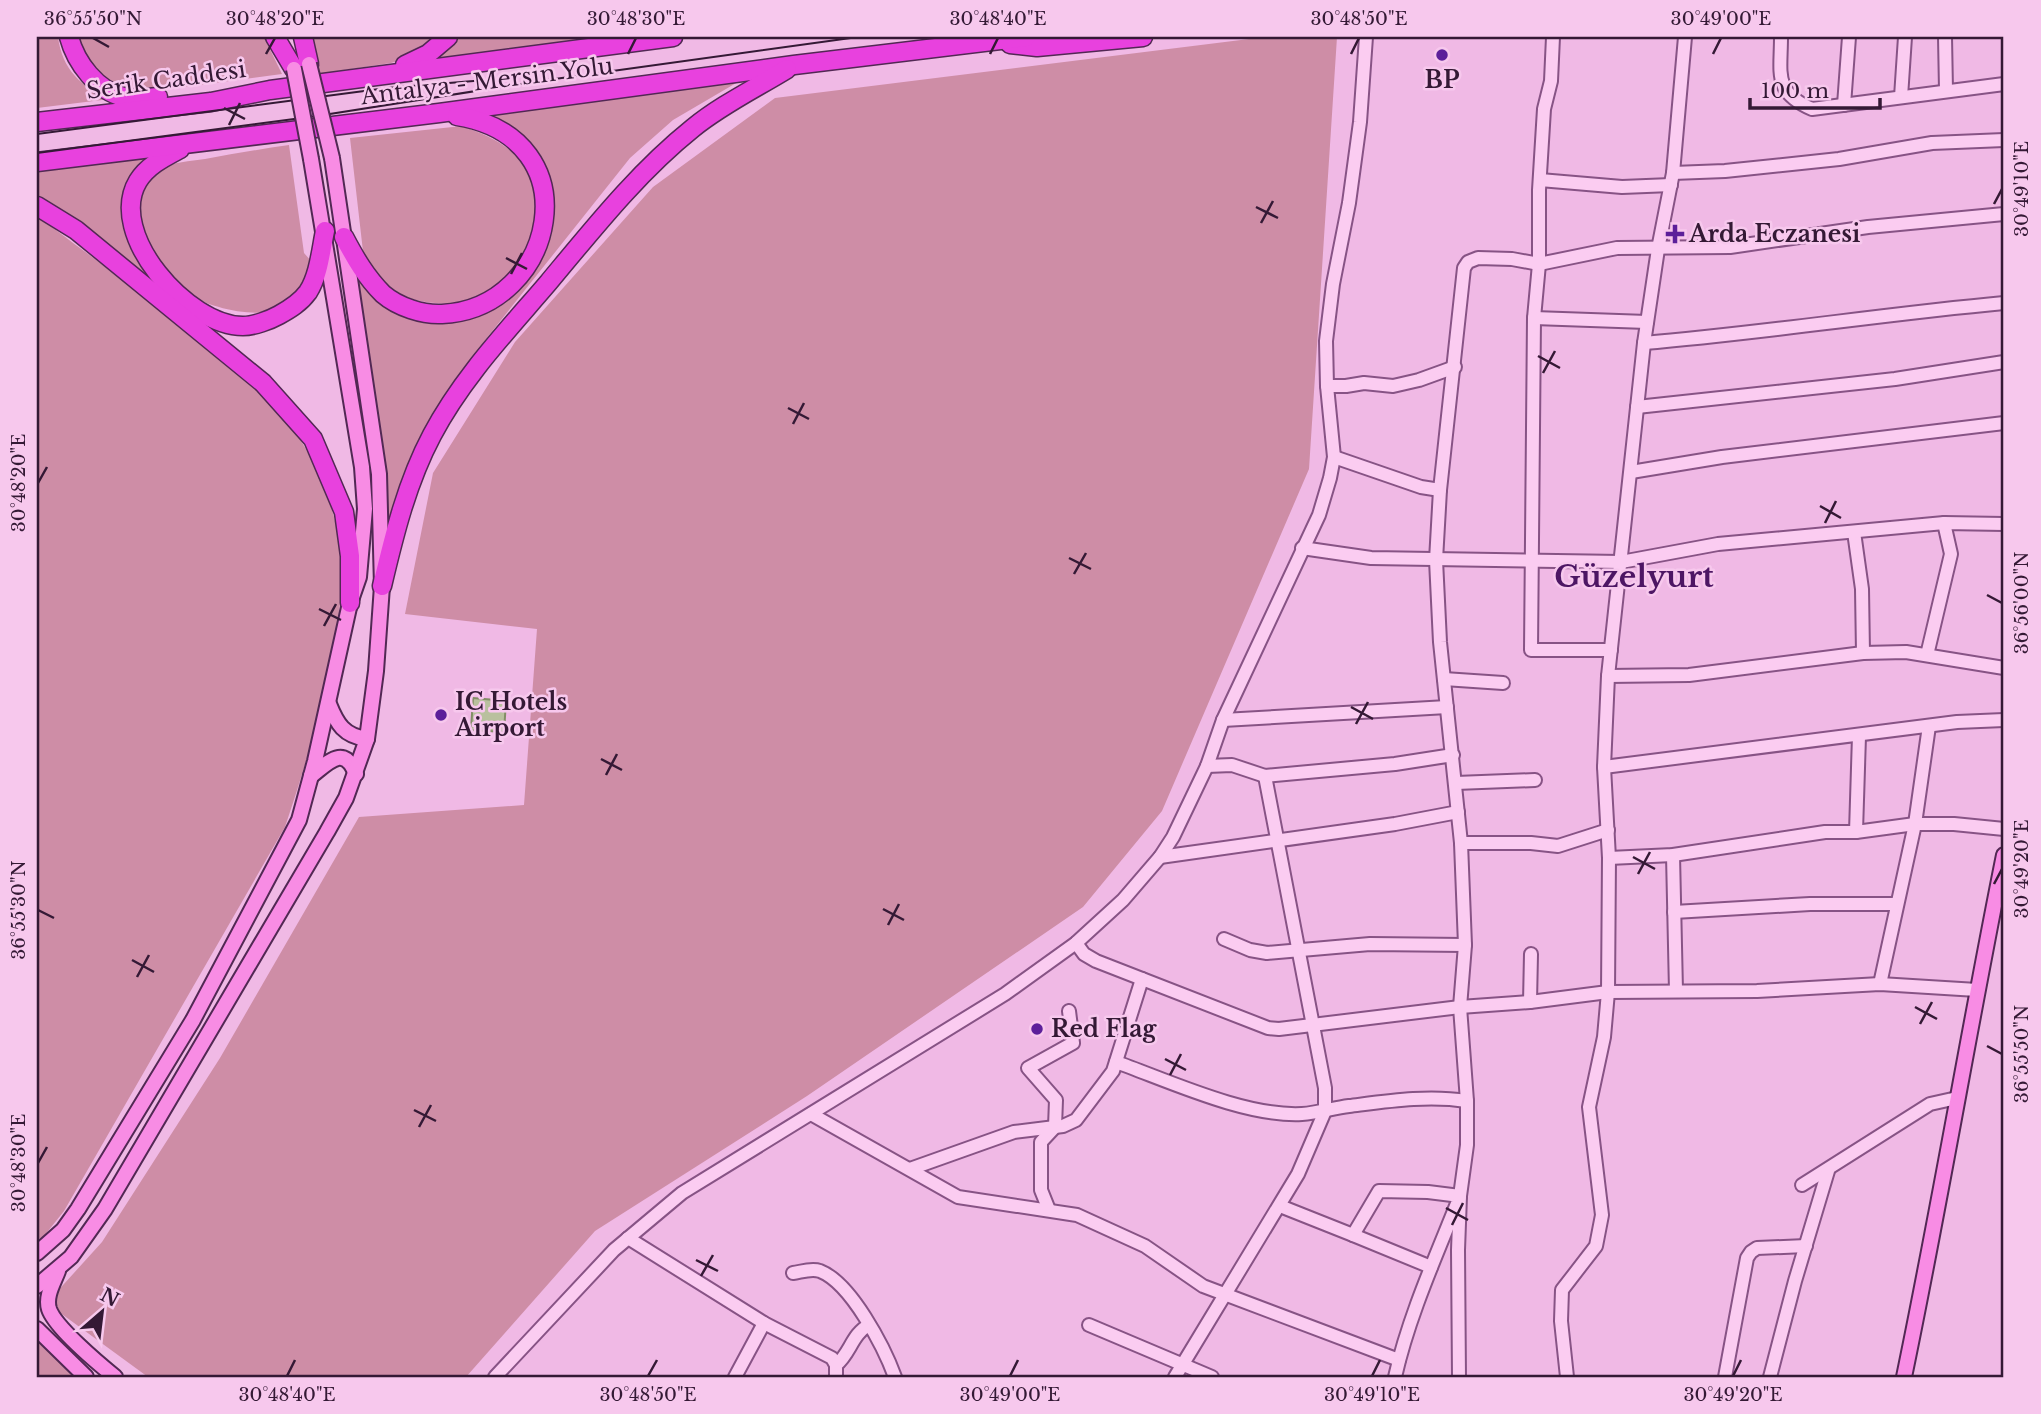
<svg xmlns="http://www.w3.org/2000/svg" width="2041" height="1414" viewBox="0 0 2041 1414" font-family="'Libre Baskerville',serif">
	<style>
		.green { fill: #ce8da6 }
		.water { fill: #b9c09e; stroke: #838d66; stroke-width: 2 }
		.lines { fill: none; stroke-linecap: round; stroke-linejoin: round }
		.minor-casing { stroke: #875385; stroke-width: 16 }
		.major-casing { stroke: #522854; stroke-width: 18 }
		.highway-casing { stroke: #522854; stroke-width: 21 }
		.minor { stroke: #fbccf1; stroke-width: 12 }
		.major { stroke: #f88ce4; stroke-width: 14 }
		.highway { stroke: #e841de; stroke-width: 18 }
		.tram { stroke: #341935; stroke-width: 2 }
		.major-bridge-casing { stroke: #522854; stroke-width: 18; stroke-linecap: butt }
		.major-bridge { stroke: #f88ce4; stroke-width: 14 }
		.ticks { fill: none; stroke: #341935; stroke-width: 2.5 }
		.poi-dot { fill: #5c1f9a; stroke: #f7c8ed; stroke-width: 2.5 }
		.labels { text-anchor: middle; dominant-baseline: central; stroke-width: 5; stroke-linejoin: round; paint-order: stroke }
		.street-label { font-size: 23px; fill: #341935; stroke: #f7c8ed }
		.poi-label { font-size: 23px; font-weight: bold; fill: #341935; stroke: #f7c8ed; text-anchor: start }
		.district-label { font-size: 30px; font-weight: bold; fill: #4d1664; stroke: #f7c8ed }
		.neatline { fill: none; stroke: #341935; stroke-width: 2.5 }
		.ticks-label { font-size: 18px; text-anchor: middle; fill: #341935 }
	</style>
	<rect width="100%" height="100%" fill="#f0b9e5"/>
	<g class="green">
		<path d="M37,37H58C62,69 81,87 110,99L37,108Z"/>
		<polygon points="76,37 264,37 282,74 161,90 118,89 85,60"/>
		<polygon points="309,37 440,37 417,55 391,63 318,74"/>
		<polygon points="458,37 607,37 435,61"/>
		<polygon points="1265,37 1337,37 1309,469 1162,811 1083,907 807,1096 595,1231 466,1377 148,1377 59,1312 54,1295 102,1242 220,1058 359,817 524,805 537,629 405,614 433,473 515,342 653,187 775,98"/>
		<polygon points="743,79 673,120 630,158 486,339 448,396 389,533 383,460 354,266 366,285 395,313 422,318 472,318 518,289 550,236 552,211 548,175 535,149 517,131 485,113 544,108"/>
		<path d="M462,126C484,134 504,142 520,160C548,191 537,245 511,273C501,283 484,294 471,300C457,307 418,303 403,296C391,290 374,270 364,260L350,138Z"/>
		<path d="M289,145L304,253L312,262C309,273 306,287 297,295C291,300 281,307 274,310C254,318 205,307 188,293C162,271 128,229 140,193C143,183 149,174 159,169C173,162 190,161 205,159C233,154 261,149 289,145Z"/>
		<polygon points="151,156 128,231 137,258 163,293 37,200 37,171"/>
		<path d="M37,217C52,226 66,238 80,248C113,272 144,298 176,323C217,354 258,387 290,426C325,469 347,540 341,595C334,674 310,752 285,827L64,1211L44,1236L37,1240Z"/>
		<polygon points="37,1340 74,1377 37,1377"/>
	</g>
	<polygon class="water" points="473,698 506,701 504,732 471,730"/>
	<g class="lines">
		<g class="minor-casing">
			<g id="minor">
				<polyline points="1553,37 1551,81 1544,109 1539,190 1539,264 1534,318 1531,650 1611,650"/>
				<path d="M1781,37C1781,74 1773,92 1812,109L2004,84"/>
				<polyline points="1945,37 1946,90"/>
				<polyline points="1901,97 1905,37"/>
				<polyline points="1844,105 1849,37"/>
				<polyline points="1673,173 1725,171 1839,159 1932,143 2004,140"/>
				<polyline points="1540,180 1622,187 1671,185"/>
				<polyline points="1534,318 1647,322"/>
				<path d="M1644,343C1764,333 1884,314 2004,303"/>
				<polyline points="1327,386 1346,386 1364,383 1393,386 1419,380 1455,367"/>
				<polyline points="1637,407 1895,379 2004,362"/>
				<polyline points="1334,457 1421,487 1440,490"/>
				<polyline points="1631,472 1722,457 2004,423"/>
				<polyline points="1854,532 1862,589 1863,653"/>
				<polyline points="1302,548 1371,558 1621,562 1718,544 1944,523 2004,524"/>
				<polyline points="1927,655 1951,554 1944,523"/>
				<polyline points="1608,676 1689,675 1863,653 1906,652 2004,668"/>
				<polyline points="1444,679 1503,683"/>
				<polyline points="1223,720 1447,707"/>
				<polyline points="1207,766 1232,765 1265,776 1395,764 1453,755"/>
				<polyline points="1604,767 1957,722 2004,720"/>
				<polyline points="1456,783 1535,780"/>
				<polyline points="1856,832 1859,736"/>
				<polyline points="1461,843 1531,843 1558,846 1608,830"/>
				<polyline points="1673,855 1676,991"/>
				<polyline points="1160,857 1395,824 1458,812"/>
				<polyline points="1609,858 1673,855 1825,832 1856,832 1915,824 1954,824 2004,829"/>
				<polyline points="1674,912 1810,904 1897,904"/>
				<polyline points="1224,939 1250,950 1267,953 1370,944 1465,945"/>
				<polyline points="1076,943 1084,954 1096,961 1268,1028 1279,1029 1460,1007 1530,1002 1608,992 1757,991 1880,984 1977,990"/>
				<polyline points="1880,984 1915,824 1929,726"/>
				<polyline points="1530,1002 1531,954"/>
				<path d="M1116,1062C1169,1081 1246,1117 1302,1114C1318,1113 1333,1108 1349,1106C1389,1101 1427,1095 1467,1101"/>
				<polyline points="811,1114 958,1197 1077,1215 1145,1246 1203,1286 1399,1360"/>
				<polyline points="910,1169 1014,1132 1063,1126 1076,1120 1113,1071 1142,979"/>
				<polyline points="1802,1185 1930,1104 1957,1098"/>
				<path d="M1280,1206L1353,1235L1379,1191L1428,1192L1460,1196C1437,1254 1409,1315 1395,1377"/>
				<polyline points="1049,1210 1041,1190 1041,1142 1055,1127 1056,1100 1028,1068 1073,1043 1069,1011"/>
				<polyline points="1353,1235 1431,1267"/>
				<polyline points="628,1238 764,1323 832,1358 836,1365 836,1377"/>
				<path d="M793,1273C801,1272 811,1268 820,1271C851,1283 884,1347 895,1377"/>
				<polyline points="1089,1325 1212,1377"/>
				<path d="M836,1365C850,1354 852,1334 869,1325"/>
				<polyline points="495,1377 614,1250 682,1193 1005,994 1076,943 1123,900 1160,857 1173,837 1207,766 1223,720 1319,515 1330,478 1334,457 1327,386 1326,341 1333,284 1349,203 1360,122 1366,37"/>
				<polyline points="735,1377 764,1323"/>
				<polyline points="1175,1377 1298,1174 1325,1111 1325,1088 1265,776"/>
				<polyline points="1459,1377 1458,1250 1460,1196 1467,1145 1467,1101 1460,1007 1465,945 1461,843 1440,642 1436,560 1440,490 1464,268 1468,262 1478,258 1512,259 1539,264 1617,248 1730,247 1868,227 2004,214"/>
				<polyline points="1567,1377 1561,1321 1562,1290 1596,1246 1602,1215 1589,1107 1604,1037 1608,992 1609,858 1604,767 1608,676 1644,343 1658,249 1673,173 1685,37"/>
				<polyline points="1725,1377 1747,1258 1751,1252 1757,1248 1806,1246"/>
				<polyline points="1770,1377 1795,1281 1828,1171"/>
			</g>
		</g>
		<g class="major-casing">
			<g id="major">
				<path d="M329,704C337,724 344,736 367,739"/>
				<path d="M311,776C329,762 344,744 356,774"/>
				<polyline points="37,1253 63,1230 78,1209 193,1020 299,820 315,761 350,603 359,577 365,509 362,467 311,159"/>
				<path d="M58,1271C54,1282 45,1296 49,1309C55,1327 99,1364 115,1377"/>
				<polyline points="37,1286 71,1257 105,1209 327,832 346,798 367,739 376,671 382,586 379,474 332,158"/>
				<polyline points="37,1329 86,1377"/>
				<path d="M1904,1377C1940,1204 1969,1029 2004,855"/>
			</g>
		</g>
		<g class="highway-casing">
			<g id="highway">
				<path d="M69,37C76,63 97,91 124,97C135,100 147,98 158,97"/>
				<polyline points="275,37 294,69"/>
				<polyline points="303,37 309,64"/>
				<polyline points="1010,44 1037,47 1143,37"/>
				<polyline points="405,65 428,54 448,37"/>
				<polyline points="37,122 211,102 270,90 673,37"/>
				<path d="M180,149C165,157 148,165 138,181C106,234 188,326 243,326C254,326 270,320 279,315C290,309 300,303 308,292C319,275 321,250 325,231"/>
				<polyline points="37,162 439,113 794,65 1026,37"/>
				<polyline points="37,206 76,230 263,383 313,439 344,512 350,556 350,603"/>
				<path d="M344,237C355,258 366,277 383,294C398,307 423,315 442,314C556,309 594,138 457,116"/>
				<path d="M382,586C394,535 407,482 432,435C462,378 507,331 548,283C593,229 638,172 693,128C721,105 756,88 787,69"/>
			</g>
		</g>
		<use href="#minor" class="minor"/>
		<use href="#major" class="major"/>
		<use href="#highway" class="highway"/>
		<g class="tram">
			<polyline points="37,134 387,88 486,80"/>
			<polyline points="37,153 317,116 533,82 858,37"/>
		</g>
		<g class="major-bridge-casing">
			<g id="major-bridge">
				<polyline points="309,64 332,158"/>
				<polyline points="294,69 311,159"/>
			</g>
		</g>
		<use href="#major-bridge" class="major-bridge"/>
	</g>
	<path class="ticks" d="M93,38L109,47M266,54L275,38M628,54L636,38M990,54L998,38M1351,54L1359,38M1713,54L1721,38M224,108L245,119M229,125L240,103M1994,204L2002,189M1256,207L1278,218M1261,223L1273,201M506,258L527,269M511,274L522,253M1538,356L1560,368M1543,373L1555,351M788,408L809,419M793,424L804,403M38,483L47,467M1820,506L1841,518M1825,523L1836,501M1069,558L1091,569M1074,574L1086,553M1987,595L2002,603M319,609L341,620M324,626L336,604M1351,707L1373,719M1356,724L1368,702M601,759L622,770M606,775L617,754M1633,857L1655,869M1638,874L1650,852M1994,884L2002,869M883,909L904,920M38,910L54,918M888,925L899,904M132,960L154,972M137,977L149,955M1915,1007L1937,1019M1920,1024L1932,1002M1987,1046L2002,1054M1165,1059L1186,1070M1170,1075L1181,1054M414,1110L436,1121M419,1127L431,1105M38,1163L47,1147M1446,1208L1468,1220M1452,1225L1463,1203M696,1260L718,1271M701,1276L713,1255M287,1376L295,1360M648,1376L657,1360M1010,1376L1018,1360M1372,1376L1380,1360M1733,1376L1741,1360"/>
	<g class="poi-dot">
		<circle cx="1442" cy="55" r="7"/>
		<path d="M1671.5 223.5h7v7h7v7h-7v7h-7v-7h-7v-7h7z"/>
		<circle cx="441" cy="715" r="7"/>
		<circle cx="1037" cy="1029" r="7"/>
	</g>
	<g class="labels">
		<g class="street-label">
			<text transform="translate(166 80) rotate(-8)">Serik Caddesi</text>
			<text transform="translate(487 81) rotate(-7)">Antalya - Mersin Yolu</text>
		</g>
		<g class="poi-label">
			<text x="1442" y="80" text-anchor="middle">BP</text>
			<text x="1689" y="234">Arda Eczanesi</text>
			<text x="455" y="702">IC Hotels<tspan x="455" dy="26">Airport</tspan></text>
			<text x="1051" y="1029">Red Flag</text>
		</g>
		<g class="district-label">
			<text x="1634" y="576">Güzelyurt</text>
		</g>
	</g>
	<rect width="2041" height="1414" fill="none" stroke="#f7c8ed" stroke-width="77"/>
	<g transform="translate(102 1312) rotate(28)" stroke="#f7c8ed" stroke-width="5" paint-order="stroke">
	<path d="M0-5L12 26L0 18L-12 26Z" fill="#341935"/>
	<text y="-10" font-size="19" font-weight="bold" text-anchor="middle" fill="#341935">N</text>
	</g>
	<path d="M1750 98v10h130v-10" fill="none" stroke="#341935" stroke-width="3.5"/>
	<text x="1761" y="98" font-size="21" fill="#341935" stroke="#f7c8ed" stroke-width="5" paint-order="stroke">100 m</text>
	<rect x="38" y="38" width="1964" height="1338" class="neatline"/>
	<g class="ticks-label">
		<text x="93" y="25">36°55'50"N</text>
		<text x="275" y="25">30°48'20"E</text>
		<text x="636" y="25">30°48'30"E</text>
		<text x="998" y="25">30°48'40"E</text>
		<text x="1359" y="25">30°48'50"E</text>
		<text x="1721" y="25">30°49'00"E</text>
		<text transform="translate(2022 189) rotate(-90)" y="6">30°49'10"E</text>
		<text transform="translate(19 483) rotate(-90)" y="6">30°48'20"E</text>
		<text transform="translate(2022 603) rotate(-90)" y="6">36°56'00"N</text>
		<text transform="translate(2022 869) rotate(-90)" y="6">30°49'20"E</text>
		<text transform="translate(19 910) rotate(-90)" y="6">36°55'30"N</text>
		<text transform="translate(2022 1054) rotate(-90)" y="6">36°55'50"N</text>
		<text transform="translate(19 1163) rotate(-90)" y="6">30°48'30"E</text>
		<text x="287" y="1401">30°48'40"E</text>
		<text x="648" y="1401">30°48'50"E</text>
		<text x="1010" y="1401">30°49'00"E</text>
		<text x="1372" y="1401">30°49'10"E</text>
		<text x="1733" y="1401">30°49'20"E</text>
	</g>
</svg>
